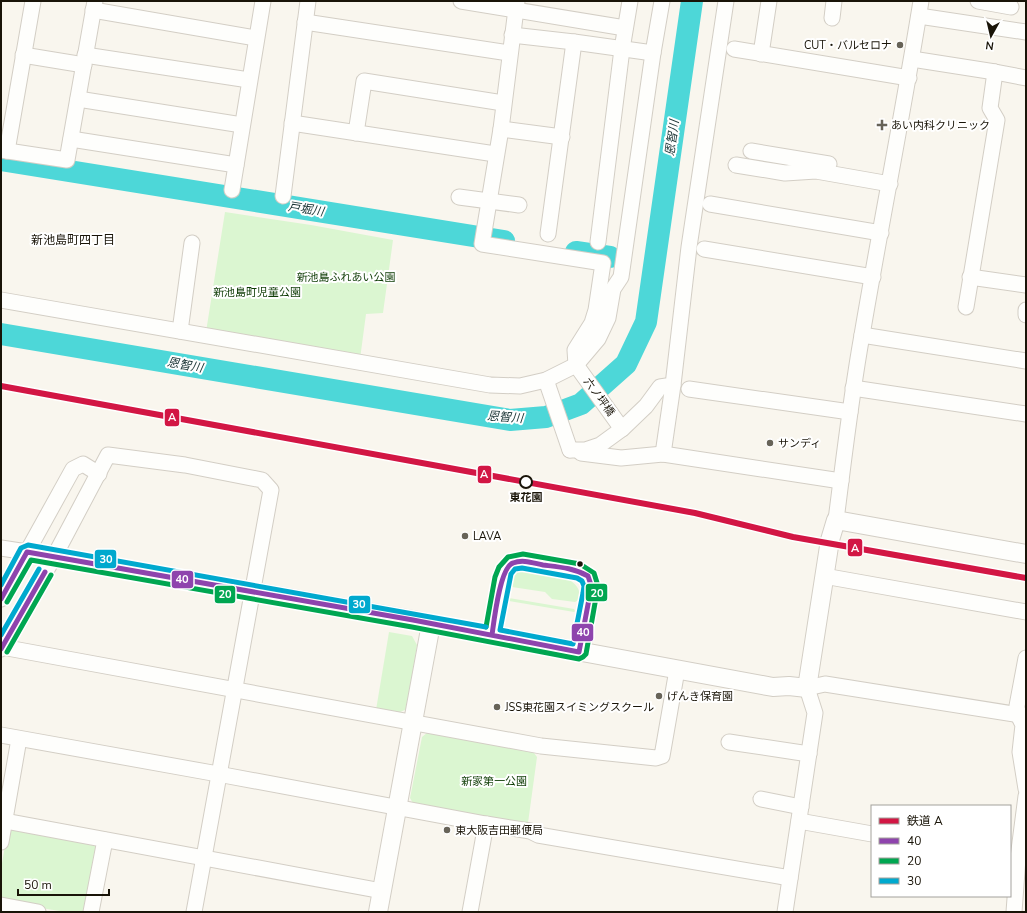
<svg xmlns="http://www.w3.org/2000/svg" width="1027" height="913" viewBox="0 0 1027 913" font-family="'Nunito Sans','Noto Sans JP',sans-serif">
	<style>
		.green { fill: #dbf6d1 }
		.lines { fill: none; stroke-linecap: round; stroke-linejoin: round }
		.river { stroke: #4dd7d8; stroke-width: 22 }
		.minor-casing { stroke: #d3cec5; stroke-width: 17 }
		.tertiary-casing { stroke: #d3cec5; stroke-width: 20 }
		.minor { stroke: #fefefc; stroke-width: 15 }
		.tertiary { stroke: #fefefc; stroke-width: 18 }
		.bus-1-casing { stroke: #fff; stroke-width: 8 }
		.bus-2-casing { stroke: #fff; stroke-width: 8 }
		.bus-3-casing { stroke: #fff; stroke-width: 8 }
		.bus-1 { stroke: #8e44ad; stroke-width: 5 }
		.bus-2 { stroke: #00a651; stroke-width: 5 }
		.bus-3 { stroke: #00a9ce; stroke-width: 5 }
		.rail-1-casing { stroke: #fff; stroke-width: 9 }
		.rail-1 { stroke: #d21644; stroke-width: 6 }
		.poi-dot { fill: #676358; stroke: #fff; stroke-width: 1.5 }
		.stop-dot { fill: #fff; stroke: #191408; stroke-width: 2 }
		.bus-dot { fill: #191408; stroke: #fff; stroke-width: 1.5 }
		.labels { text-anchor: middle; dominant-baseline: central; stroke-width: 4; stroke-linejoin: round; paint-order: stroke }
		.poi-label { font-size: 11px; fill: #191408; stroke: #fff; text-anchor: start }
		.park-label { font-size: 11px; fill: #0d3b04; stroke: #fff }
		.street-label { font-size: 11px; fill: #191408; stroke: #fff }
		.stop-label { font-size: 11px; font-weight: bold; fill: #191408; stroke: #fff }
		.water-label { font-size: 12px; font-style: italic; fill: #193334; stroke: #fff }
		.neighbourhood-label { font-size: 12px; fill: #191408; stroke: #fff }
		.line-badge { stroke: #fff; stroke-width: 1.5 }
		.badge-label { font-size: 11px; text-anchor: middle; font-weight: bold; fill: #fff }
	</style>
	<rect width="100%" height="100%" fill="#f9f6ee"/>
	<g class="green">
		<polygon points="225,212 311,225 393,240 383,313 366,314 360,359 206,332"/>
		<path d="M524,570C541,572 582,573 580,599L575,602L552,599L545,592L512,587L508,583L509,578L516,572Z"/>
		<polygon points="509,598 574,609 575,611 574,612 509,601 508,599"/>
		<polygon points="389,632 412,636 417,645 407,709 398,713 376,710"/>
		<polygon points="428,732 531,749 537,757 528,823 522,826 414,805 410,798 422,737"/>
		<polygon points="15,828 94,842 99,850 88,912 66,912 3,902 1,898 1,869 7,834"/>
	</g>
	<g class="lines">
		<g class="river">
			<polyline points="1,160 504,241"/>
			<polyline points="576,252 610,257"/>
			<polyline points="1,334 510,420 546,417 581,404 626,364 646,322 692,1"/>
		</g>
		<g class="minor-casing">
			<g id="minor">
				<polyline points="461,1 625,28"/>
				<polyline points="517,1 501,129 482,244 603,263 596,310 592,323 575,350 576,365 622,429"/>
				<polyline points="978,1 1011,7"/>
				<polyline points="93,10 256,38"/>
				<polyline points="919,16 1026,32"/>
				<polyline points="832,18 834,1"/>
				<polyline points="305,22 509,53"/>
				<polyline points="512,35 574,42 653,53"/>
				<polyline points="734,49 909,78"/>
				<polyline points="761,54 769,1"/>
				<polyline points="23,55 84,65"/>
				<polyline points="85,55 249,80"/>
				<polyline points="912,59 995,72 1026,78"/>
				<polyline points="78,99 242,125"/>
				<polyline points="292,123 495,154"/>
				<polyline points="501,129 562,137"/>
				<polyline points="356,133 364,81 503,103"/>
				<polyline points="71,139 236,165"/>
				<polyline points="1,150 67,160 95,1"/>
				<polyline points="7,151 33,1"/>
				<polyline points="751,151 829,164"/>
				<polyline points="736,165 785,173 816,171 890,184"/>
				<polyline points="232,190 263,1"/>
				<polyline points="283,196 308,1"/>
				<polyline points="459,197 519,205"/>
				<polyline points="710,204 881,233"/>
				<polyline points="548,234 574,42"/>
				<polyline points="598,242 622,49 630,1"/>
				<polyline points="704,249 873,277"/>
				<polyline points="970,277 1026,285"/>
				<polyline points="1,300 490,385 520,386 546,380 576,365 598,339 608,318 613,289 621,277 653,53 662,1"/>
				<polyline points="966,307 997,120 990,108 995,72"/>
				<polyline points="1026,310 1026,315"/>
				<polyline points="180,331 192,243"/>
				<polyline points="862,335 1026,361"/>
				<polyline points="546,380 570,450"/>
				<polyline points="853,388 1026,414"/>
				<polyline points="689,389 850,412"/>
				<polyline points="570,450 585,450 600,445 622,429 646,406 660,387 673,385 689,247 726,1"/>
				<polyline points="581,453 621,458 663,454 841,481"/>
				<polyline points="663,454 673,385"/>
				<path d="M836,520C844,458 851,396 862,335C881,223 903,113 921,1"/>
				<polyline points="1,548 27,552"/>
				<polyline points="824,576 1026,612"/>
				<polyline points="1,599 73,469 83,464 99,474"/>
				<path d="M492,635L502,579C504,573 506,567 511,563C514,562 520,561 523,561C532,561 583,571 588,577C596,587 582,638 579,652"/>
				<polyline points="2,647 541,746 656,758 662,756 677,670"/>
				<polyline points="1,649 54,557 108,455 185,465 262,480 271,490 194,912"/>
				<polyline points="1026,658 1017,706 1018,715 1023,725 1020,752 1026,789"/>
				<polyline points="1,735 218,774 486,824 530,831 538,835 790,878"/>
				<polyline points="729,742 809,754"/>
				<polyline points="761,799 801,807"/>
				<polyline points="5,821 382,891"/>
				<polyline points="799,821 872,834"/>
				<polyline points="1,842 19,739"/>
				<polyline points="1,905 38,912"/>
				<polyline points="91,912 105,840"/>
				<polyline points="470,912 486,824"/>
				<polyline points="785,912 815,713 807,688 825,684 1026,716"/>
				<polyline points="1014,912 1018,858 1026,796"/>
			</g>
		</g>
		<g class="tertiary-casing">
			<g id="tertiary">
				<polyline points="27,552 413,620 447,627 773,687 789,686 807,688 830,540 836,520 1026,554"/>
				<polyline points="378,912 431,624"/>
			</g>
		</g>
		<use href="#minor" class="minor"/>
		<use href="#tertiary" class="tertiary"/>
		<g class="bus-1-casing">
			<g id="bus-1">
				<path d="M1,599L27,552L413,620L579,652L590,594L591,585L588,576C574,568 559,567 543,565C533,563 523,559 513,563C500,567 494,621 492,635"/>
				<polyline points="1,649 45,572"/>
			</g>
		</g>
		<g class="bus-2-casing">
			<g id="bus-2">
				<polyline points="7,602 31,560 412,627 579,659 583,657 586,654 598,586 594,573 580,564 523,554 508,557 499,567 495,577 486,627"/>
				<polyline points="7,652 51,575"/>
			</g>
		</g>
		<g class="bus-3-casing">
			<g id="bus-3">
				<polygon points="522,568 577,578 582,581 584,586 583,593 573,644 500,630 511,574 515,569"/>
				<polyline points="1,585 21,548 28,545 486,627"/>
				<polyline points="1,635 39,569"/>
			</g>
		</g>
		<use href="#bus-1" class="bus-1"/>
		<use href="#bus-2" class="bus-2"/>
		<use href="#bus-3" class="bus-3"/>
		<g class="rail-1-casing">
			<polyline id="rail-1" points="1,386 695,513 793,537 1026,578"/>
		</g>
		<use href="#rail-1" class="rail-1"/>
	</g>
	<g class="poi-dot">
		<circle cx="900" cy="45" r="4"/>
		<path d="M880 119h4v4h4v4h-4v4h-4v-4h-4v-4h4z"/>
		<circle cx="770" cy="443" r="4"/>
		<circle cx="465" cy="536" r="4"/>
		<circle cx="659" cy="696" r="4"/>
		<circle cx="497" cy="707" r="4"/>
		<circle cx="447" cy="830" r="4"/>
	</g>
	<circle class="stop-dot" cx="526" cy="482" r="6"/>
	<circle class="bus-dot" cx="580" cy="564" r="3.5"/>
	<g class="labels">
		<g class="poi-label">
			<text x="892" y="45" text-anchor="end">CUT・バルセロナ</text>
			<text x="891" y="125">あい内科クリニック</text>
			<text x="778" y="443">サンディ</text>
			<text x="473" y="536">LAVA</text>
			<text x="667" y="696">げんき保育園</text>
			<text x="505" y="707">JSS東花園スイミングスクール</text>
			<text x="455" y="830">東大阪吉田郵便局</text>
		</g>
		<g class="park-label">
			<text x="346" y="277">新池島ふれあい公園</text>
			<text x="257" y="292">新池島町児童公園</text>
			<text x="494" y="781">新家第一公園</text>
		</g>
		<g class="street-label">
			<text transform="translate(599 397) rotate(54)">六ノ坪橋</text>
		</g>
		<g class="stop-label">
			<text x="526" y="497">東花園</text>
		</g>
		<g class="water-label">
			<text transform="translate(672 138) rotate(-82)">恩智川</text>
			<text transform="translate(306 209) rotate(9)">戸堀川</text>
			<text transform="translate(185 365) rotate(10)">恩智川</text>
			<text transform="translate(505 417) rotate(4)">恩智川</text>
		</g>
		<g class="neighbourhood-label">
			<text x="73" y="240">新池島町四丁目</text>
		</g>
	</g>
	<g class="line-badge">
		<rect x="164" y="408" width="16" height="19" rx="4" fill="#d21644"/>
		<rect x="477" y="465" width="15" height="19" rx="4" fill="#d21644"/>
		<rect x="847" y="538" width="16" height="19" rx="4" fill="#d21644"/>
		<rect x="94" y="549" width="23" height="20" rx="4" fill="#00a9ce"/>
		<rect x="171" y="570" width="23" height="19" rx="4" fill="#8e44ad"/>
		<rect x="585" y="583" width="23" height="19" rx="4" fill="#00a651"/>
		<rect x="214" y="585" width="22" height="19" rx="4" fill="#00a651"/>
		<rect x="348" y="595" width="23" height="19" rx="4" fill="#00a9ce"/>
		<rect x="571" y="623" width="23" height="19" rx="4" fill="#8e44ad"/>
	</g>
	<g class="badge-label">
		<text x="172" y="421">A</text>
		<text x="484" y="478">A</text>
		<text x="855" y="552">A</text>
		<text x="106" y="563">30</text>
		<text x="182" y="583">40</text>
		<text x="597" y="597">20</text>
		<text x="225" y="598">20</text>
		<text x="359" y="608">30</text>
		<text x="583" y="636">40</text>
	</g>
	<rect width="1027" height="913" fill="none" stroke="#191408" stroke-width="4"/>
	<rect x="871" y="805" width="140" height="92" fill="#ffffff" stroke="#a3a19c"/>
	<rect x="879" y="818" width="20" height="6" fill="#d21644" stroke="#a3a19c"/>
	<text x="907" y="825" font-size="12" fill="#191408">鉄道 A</text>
	<rect x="879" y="838" width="20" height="6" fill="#8e44ad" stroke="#a3a19c"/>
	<text x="907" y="845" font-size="12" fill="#191408">40</text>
	<rect x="879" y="858" width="20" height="6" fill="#00a651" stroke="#a3a19c"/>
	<text x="907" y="865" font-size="12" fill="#191408">20</text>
	<rect x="879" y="878" width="20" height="6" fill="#00a9ce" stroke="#a3a19c"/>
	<text x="907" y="885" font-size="12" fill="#191408">30</text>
	<g transform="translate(991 36) rotate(188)" stroke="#ffffff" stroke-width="3" paint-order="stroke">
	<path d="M0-3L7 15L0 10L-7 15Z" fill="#191408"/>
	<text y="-6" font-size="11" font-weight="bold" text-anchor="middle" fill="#191408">N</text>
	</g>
	<path d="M18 889v6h91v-6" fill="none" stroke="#191408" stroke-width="2"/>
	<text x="24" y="889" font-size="12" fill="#191408" stroke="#ffffff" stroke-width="3" paint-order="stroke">50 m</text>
</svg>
